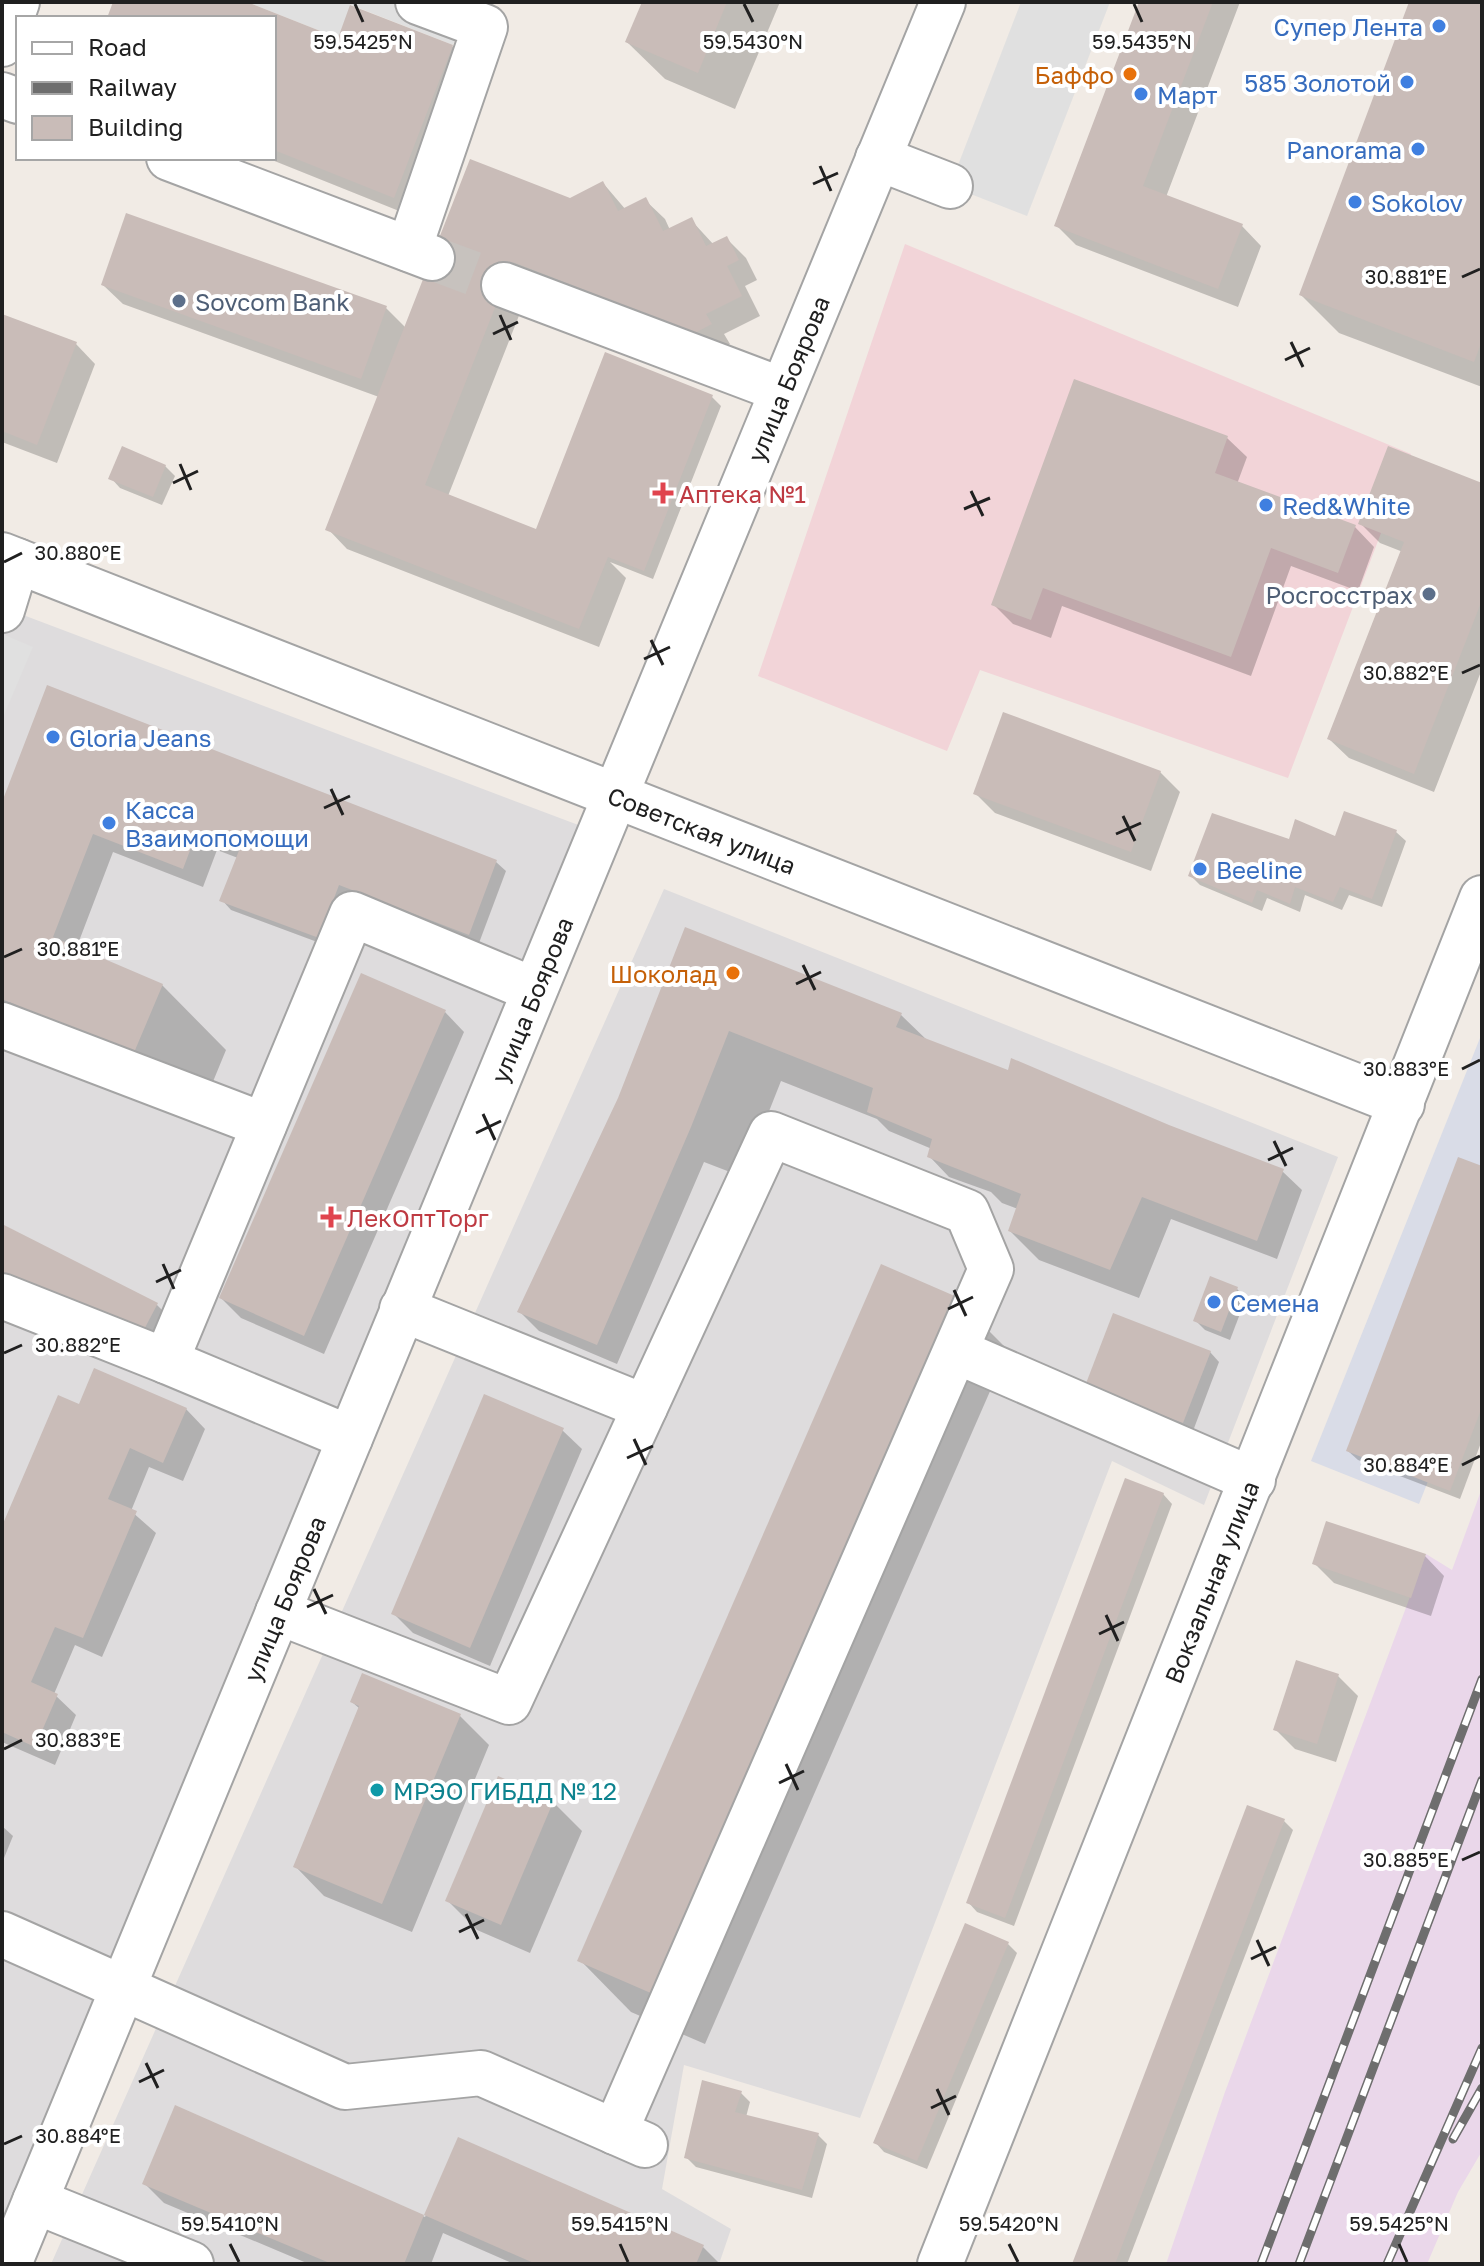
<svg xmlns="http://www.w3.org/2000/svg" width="1484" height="2266" viewBox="0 0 1484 2266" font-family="'Golos Text',sans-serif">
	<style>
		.residential { fill: #dedcdd }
		.commercial { fill: #f2d4d8 }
		.industrial { fill: #ead7ea }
		.parking { fill: #e0e0e0 }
		.plaza { fill: #d9dce7 }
		.shadow { fill: #0003 }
		.building { fill: #c9bcb8 }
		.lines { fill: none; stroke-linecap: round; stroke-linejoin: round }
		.minor-tunnel { stroke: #c7c2be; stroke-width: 44; stroke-dasharray: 44 22; stroke-linecap: butt }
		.minor-casing { stroke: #a4a4a4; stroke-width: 48 }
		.minor { stroke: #fff; stroke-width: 44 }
		.rail-casing { stroke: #6e6e6e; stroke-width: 9 }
		.rail { stroke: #fff; stroke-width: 6; stroke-dasharray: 18; stroke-linecap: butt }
		.ticks { fill: none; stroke: #202020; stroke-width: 3 }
		.shop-dot { fill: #3f7fe0; stroke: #fff; stroke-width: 3 }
		.food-dot { fill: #e8710a; stroke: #fff; stroke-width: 3 }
		.service-dot { fill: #5c6f8a; stroke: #fff; stroke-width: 3 }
		.health-dot { fill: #e0444e; stroke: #fff; stroke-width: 3 }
		.culture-dot { fill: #0f9aa8; stroke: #fff; stroke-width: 3 }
		.labels { text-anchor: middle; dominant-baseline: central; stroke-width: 8; stroke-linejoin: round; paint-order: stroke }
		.shop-label { font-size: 24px; fill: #366cbe; stroke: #fff; text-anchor: start }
		.food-label { font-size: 24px; fill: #c56008; stroke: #fff; text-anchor: end }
		.service-label { font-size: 24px; fill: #4e5e75; stroke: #fff; text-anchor: start }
		.street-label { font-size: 24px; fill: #202020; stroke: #fff }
		.health-label { font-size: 24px; fill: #be3a42; stroke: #fff; text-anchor: start }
		.culture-label { font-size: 24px; fill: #0d838f; stroke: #fff; text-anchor: start }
		.ticks-label { font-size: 20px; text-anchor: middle; fill: #202020; stroke: #fff; stroke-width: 8; stroke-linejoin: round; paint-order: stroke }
	</style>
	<rect width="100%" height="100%" fill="#f1ebe5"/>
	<g class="residential">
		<polygon points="2,607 581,826 2,2227"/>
		<polygon points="664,889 1338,1157 1204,1505 1112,1461 860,2118 684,2065 662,2189 731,2229 719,2264 51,2264"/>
	</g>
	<polygon class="commercial" points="905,244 1411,454 1288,778 980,670 947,751 758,676"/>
	<polygon class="industrial" points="1482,1488 1482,2151 1458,2192 1427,2264 1166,2264 1225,2092 1426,1554 1452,1570"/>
	<g class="parking">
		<polygon points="247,2 469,2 453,45 351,5 338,38"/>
		<polygon points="1021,2 1110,2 1027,216 950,186"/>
		<polygon points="2,634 33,647 2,720"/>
	</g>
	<polygon class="plaza" points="1482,1033 1482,1345 1419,1504 1311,1461"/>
	<g class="shadow">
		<polygon points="116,2 241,2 339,40 452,46 472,66 414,217 267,158 274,158 274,18 109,18"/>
		<polygon points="644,2 780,2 735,109 665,79 627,42"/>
		<polygon points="1142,2 1240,2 1166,197 1242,226 1261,246 1238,307 1076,245 1056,225"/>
		<polygon points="1411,2 1482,2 1482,387 1339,333 1301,295"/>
		<polygon points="603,183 626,210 645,200 665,219 670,230 691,220 714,245 726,238 746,258 757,280 745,286 760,316 724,334 730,344 706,356 533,280 448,496 537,531 712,397 721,406 653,579 610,562 626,578 599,647 347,549 328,529 379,397 123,304 103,285 386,308 406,328 570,200"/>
		<polygon points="2,316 76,344 95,364 57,463 2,442"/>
		<polygon points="1227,438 1247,457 1237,484 1355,527 1374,547 1358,591 1291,566 1251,676 1062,606 1051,638 1013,624 993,604"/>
		<polygon points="165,466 175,476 162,505 120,488 111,478"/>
		<polygon points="1482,485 1482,669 1434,792 1349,758 1329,739 1403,552 1380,543 1360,523"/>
		<polygon points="48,688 496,862 506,871 479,943 349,893 328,946 231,910 222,900 238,858 217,850 203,887 113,852 76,949 162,985 226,1050 198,1118 2,1034 2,808"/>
		<polygon points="1160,772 1180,792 1151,871 995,813 975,793"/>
		<polygon points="1396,832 1406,841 1382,907 1349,895 1342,910 1305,895 1300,912 1267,898 1262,911 1200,885 1190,875 1290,842"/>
		<polygon points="686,930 901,1015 929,1042 1282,1171 1302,1190 1277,1259 1171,1219 1139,1298 1039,1260 1010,1231 1018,1209 1002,1203 991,1192 949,1177 930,1157 932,1149 889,1131 877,1119 781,1081 743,1177 704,1162 617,1364 539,1331 520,1312 620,1099"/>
		<polygon points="445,1012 464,1032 324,1354 241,1318 221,1298"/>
		<polygon points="1482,1168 1482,1440 1460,1499 1358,1460 1348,1451"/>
		<polygon points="2,1226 156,1304 166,1314 148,1349 2,1275"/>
		<polygon points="1237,1289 1246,1298 1230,1340 1205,1330 1196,1321"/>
		<polygon points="956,1298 1008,1350 705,2044 631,2012 580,1960"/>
		<polygon points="1210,1352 1219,1362 1193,1431 1097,1395"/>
		<polygon points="80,1406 186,1409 205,1429 183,1481 149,1467 131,1511 156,1533 102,1657 75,1645 54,1694 76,1715 55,1765 2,1742 2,1531"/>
		<polygon points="562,1430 582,1449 490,1666 413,1633 393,1613"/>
		<polygon points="1163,1494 1172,1504 1014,1926 977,1912 968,1902"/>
		<polygon points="1425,1556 1444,1576 1431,1616 1334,1583 1314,1563"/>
		<polygon points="1338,1676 1358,1696 1336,1762 1295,1749 1275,1729"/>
		<polygon points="352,1702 460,1716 489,1745 412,1932 324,1896 295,1866 360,1709"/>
		<polygon points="553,1802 582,1831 530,1953 477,1930 448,1901"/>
		<polygon points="1284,1821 1293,1830 1127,2264 1074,2264"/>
		<polygon points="2,1826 13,1836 2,1863"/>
		<polygon points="1008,1944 1017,1953 927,2169 884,2152 875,2142"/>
		<polygon points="741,2093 750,2102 746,2117 818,2135 827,2144 812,2198 696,2167 686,2157"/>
		<polygon points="176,2108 425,2217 459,2140 703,2247 720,2264 514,2264 443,2233 431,2264 309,2264 164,2203 145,2184"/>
	</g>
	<g class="building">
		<polygon points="113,2 247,2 338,38 350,5 453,45 394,198 274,150 274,18 107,18"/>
		<polygon points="642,2 727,2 698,73 625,42"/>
		<polygon points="1139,2 1213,2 1143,186 1243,224 1218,289 1054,226"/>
		<polygon points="1409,2 1482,2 1482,341 1474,362 1299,295"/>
		<polygon points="470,159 570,198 603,181 618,211 646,197 663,231 692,217 706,246 727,236 739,260 727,266 742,296 706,314 712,324 685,338 679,327 513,262 425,485 536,529 605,352 713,395 644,571 608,557 579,629 325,530"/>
		<polygon points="126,213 387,306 361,379 101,285"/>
		<polygon points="2,314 77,342 37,445 2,431"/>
		<polygon points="1074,379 1228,436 1215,473 1356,525 1338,573 1271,548 1231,657 1043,588 1031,620 991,605"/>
		<polygon points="122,446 166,465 153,497 108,479"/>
		<polygon points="1388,446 1482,483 1482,600 1414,774 1327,739 1404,542 1358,524"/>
		<polygon points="47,685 497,860 469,935 339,885 319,938 219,901 240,848 197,832 183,869 93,834 53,937 163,984 133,1055 2,999 2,802"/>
		<polygon points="1003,712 1161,771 1131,852 973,794"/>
		<polygon points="1344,811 1397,830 1372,899 1340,887 1333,902 1295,887 1290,904 1257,890 1252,903 1188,876 1212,813 1289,839 1295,819 1335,836"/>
		<polygon points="685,927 902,1013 896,1027 1008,1070 1011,1058 1169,1125 1284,1169 1257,1241 1142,1197 1110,1270 1008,1231 1021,1194 927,1157 932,1139 867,1112 873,1088 729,1031 691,1127 597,1345 517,1312 618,1098"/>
		<polygon points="361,973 446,1010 304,1336 219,1298"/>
		<polygon points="1458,1157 1482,1166 1482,1407 1450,1491 1346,1451"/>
		<polygon points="2,1224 158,1303 138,1341 2,1272"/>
		<polygon points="881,1264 957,1297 653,1994 577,1961"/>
		<polygon points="1210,1276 1238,1287 1221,1332 1193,1321"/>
		<polygon points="1113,1313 1211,1351 1183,1423 1085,1386"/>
		<polygon points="94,1368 187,1408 163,1463 130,1448 108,1499 137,1511 83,1638 55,1627 31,1682 58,1694 35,1747 2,1732 2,1526 58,1395 79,1404"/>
		<polygon points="484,1394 564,1428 470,1648 391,1614"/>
		<polygon points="1125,1478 1164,1493 1005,1918 966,1903"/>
		<polygon points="1326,1521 1426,1554 1411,1598 1312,1564"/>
		<polygon points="1296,1660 1339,1674 1317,1744 1273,1730"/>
		<polygon points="362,1673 461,1714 382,1904 293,1867 359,1706 350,1702"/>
		<polygon points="498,1776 554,1800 501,1925 445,1901"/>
		<polygon points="1247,1805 1285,1819 1115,2264 1072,2264"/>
		<polygon points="965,1923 1009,1942 917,2161 873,2143"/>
		<polygon points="702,2080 742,2091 735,2112 819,2133 802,2190 684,2158"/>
		<polygon points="175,2105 424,2215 404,2264 332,2264 142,2184"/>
		<polygon points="458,2137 704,2245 696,2264 536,2264 424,2215"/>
	</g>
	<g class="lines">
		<polyline class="minor-tunnel" points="432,258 504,285"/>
		<g class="minor-casing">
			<g id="minor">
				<polyline points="2,44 17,2"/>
				<polyline points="2,95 18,101"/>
				<polyline points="169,158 432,258"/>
				<polyline points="878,158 950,186"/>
				<polyline points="409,249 485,27 418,2"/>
				<polyline points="504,285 782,390"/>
				<path id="s1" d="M2,555L1402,1104"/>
				<polyline points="2,610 17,561"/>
				<polyline points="2,1025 264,1125"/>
				<polyline points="2,1296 166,1361"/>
				<polyline points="402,1309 645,1407"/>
				<polyline points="956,1351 1253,1480"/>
				<polyline points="350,1438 166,1361 352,914 534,990"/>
				<polyline points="278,1612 509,1702 771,1134 967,1212 991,1269 615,2132"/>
				<polyline points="2,1934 345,2087 481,2073 645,2145"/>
				<polyline points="35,2201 191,2264"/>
				<path id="s2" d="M9,2264L943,2"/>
				<path id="s3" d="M940,2264L1482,898"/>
			</g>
		</g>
		<use href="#minor" class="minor"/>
		<g class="rail-casing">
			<g id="rail">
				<polyline points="1453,2139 1482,2088"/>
				<polyline points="1261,2264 1482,1679"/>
				<polyline points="1299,2264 1482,1780"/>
				<polyline points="1387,2264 1482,2048"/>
			</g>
		</g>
		<use href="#rail" class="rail"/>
	</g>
	<path class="ticks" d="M355,4L363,22M744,4L753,22M1134,4L1142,22M820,166L831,191M813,184L838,173M1462,277L1480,269M500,315L511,340M493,334L518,322M1291,342L1303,367M1285,360L1310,348M180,464L191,490M173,483L198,471M971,491L983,516M964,509L990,498M4,562L22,553M651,640L663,665M644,659L670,647M1462,673L1480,665M331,789L343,815M324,808L350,796M1123,816L1135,841M1116,834L1141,823M4,957L22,949M803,965L815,990M796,984L821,972M1462,1069L1480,1060M483,1114L495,1140M476,1133L501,1121M1274,1141L1286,1166M1268,1160L1293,1148M163,1264L174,1289M156,1282L181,1270M954,1290L966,1316M948,1309L973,1297M4,1353L22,1345M634,1439L646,1465M627,1458L653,1446M1462,1465L1480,1456M314,1589L326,1614M307,1607L333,1595M1106,1615L1118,1641M1099,1634L1124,1622M4,1749L22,1740M786,1764L798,1790M779,1783L804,1771M1462,1860L1480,1852M466,1914L478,1939M459,1932L484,1920M1257,1940L1269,1966M1251,1959L1276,1947M146,2063L158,2088M139,2082L164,2070M937,2089L949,2115M931,2108L956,2096M4,2144L22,2136M230,2244L239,2262M620,2244L628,2262M1009,2244L1018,2262M1399,2244L1407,2262"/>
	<g class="shop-dot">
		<circle cx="1439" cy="26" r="8"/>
		<circle cx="1407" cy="82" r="8"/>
		<circle cx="1141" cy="94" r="8"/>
		<circle cx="1418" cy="149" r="8"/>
		<circle cx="1355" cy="202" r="8"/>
		<circle cx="1266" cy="505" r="8"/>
		<circle cx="53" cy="737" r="8"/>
		<circle cx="109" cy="823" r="8"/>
		<circle cx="1200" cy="869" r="8"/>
		<circle cx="1214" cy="1302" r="8"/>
	</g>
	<g class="food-dot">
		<circle cx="1130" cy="74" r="8"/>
		<circle cx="733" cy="973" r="8"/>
	</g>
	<g class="service-dot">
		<circle cx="179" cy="301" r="8"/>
		<circle cx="1429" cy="594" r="8"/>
	</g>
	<g class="health-dot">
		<path d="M659 481h8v8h8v8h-8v8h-8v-8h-8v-8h8z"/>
		<path d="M327 1205h8v8h8v8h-8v8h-8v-8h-8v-8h8z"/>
	</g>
	<circle class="culture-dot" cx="377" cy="1790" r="8"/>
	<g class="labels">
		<g class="shop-label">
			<text x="1423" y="26" text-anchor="end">Супер Лента</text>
			<text x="1391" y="82" text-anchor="end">585 Золотой</text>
			<text x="1157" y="94">Март</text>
			<text x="1402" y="149" text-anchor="end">Panorama</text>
			<text x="1371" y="202">Sokolov</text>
			<text x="1282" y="505">Red&amp;White</text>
			<text x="69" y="737">Gloria Jeans</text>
			<text x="125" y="809">Касса<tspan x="125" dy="28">Взаимопомощи</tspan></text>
			<text x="1216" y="869">Beeline</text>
			<text x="1230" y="1302">Семена</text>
		</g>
		<g class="food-label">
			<text x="1114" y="74">Баффо</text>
			<text x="717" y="973">Шоколад</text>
		</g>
		<g class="service-label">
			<text x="195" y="301">Sovcom Bank</text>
			<text x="1413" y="594" text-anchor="end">Росгосстрах</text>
		</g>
		<g class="street-label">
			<text stroke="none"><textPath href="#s2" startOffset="2040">улица Боярова</textPath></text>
			<text stroke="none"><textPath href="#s1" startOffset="752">Советская улица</textPath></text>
			<text stroke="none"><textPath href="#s2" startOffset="1368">улица Боярова</textPath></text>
			<text stroke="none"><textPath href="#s3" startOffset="734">Вокзальная улица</textPath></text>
			<text stroke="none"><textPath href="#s2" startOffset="720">улица Боярова</textPath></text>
		</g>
		<g class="health-label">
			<text x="679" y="493">Аптека №1</text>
			<text x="347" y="1217">ЛекОптТорг</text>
		</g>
		<g class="culture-label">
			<text x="393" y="1790">МРЭО ГИБДД № 12</text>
		</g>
	</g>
	<g class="ticks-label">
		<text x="363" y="49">59.5425°N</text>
		<text x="753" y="49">59.5430°N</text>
		<text x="1142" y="49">59.5435°N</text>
		<text x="1406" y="284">30.881°E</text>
		<text x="78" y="560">30.880°E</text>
		<text x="1406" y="680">30.882°E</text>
		<text x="78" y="956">30.881°E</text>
		<text x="1406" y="1076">30.883°E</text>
		<text x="78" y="1352">30.882°E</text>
		<text x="1406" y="1472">30.884°E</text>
		<text x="78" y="1747">30.883°E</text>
		<text x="1406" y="1867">30.885°E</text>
		<text x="78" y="2143">30.884°E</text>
		<text x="230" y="2231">59.5410°N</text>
		<text x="620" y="2231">59.5415°N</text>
		<text x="1009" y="2231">59.5420°N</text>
		<text x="1399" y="2231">59.5425°N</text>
	</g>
	<rect width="1484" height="2266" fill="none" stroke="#202020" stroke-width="8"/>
	<rect x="16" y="16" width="260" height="144" fill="#ffffff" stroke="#a6a6a6" stroke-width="2"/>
	<rect x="32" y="42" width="40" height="12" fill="#ffffff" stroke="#a6a6a6" stroke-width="2"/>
	<text x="88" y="56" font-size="24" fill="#202020">Road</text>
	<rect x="32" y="82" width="40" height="12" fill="#6e6e6e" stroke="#a6a6a6" stroke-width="2"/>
	<text x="88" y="96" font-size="24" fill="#202020">Railway</text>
	<rect x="32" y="116" width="40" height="24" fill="#c9bcb8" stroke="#a6a6a6" stroke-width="2"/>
	<text x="88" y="136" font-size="24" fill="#202020">Building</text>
</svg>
